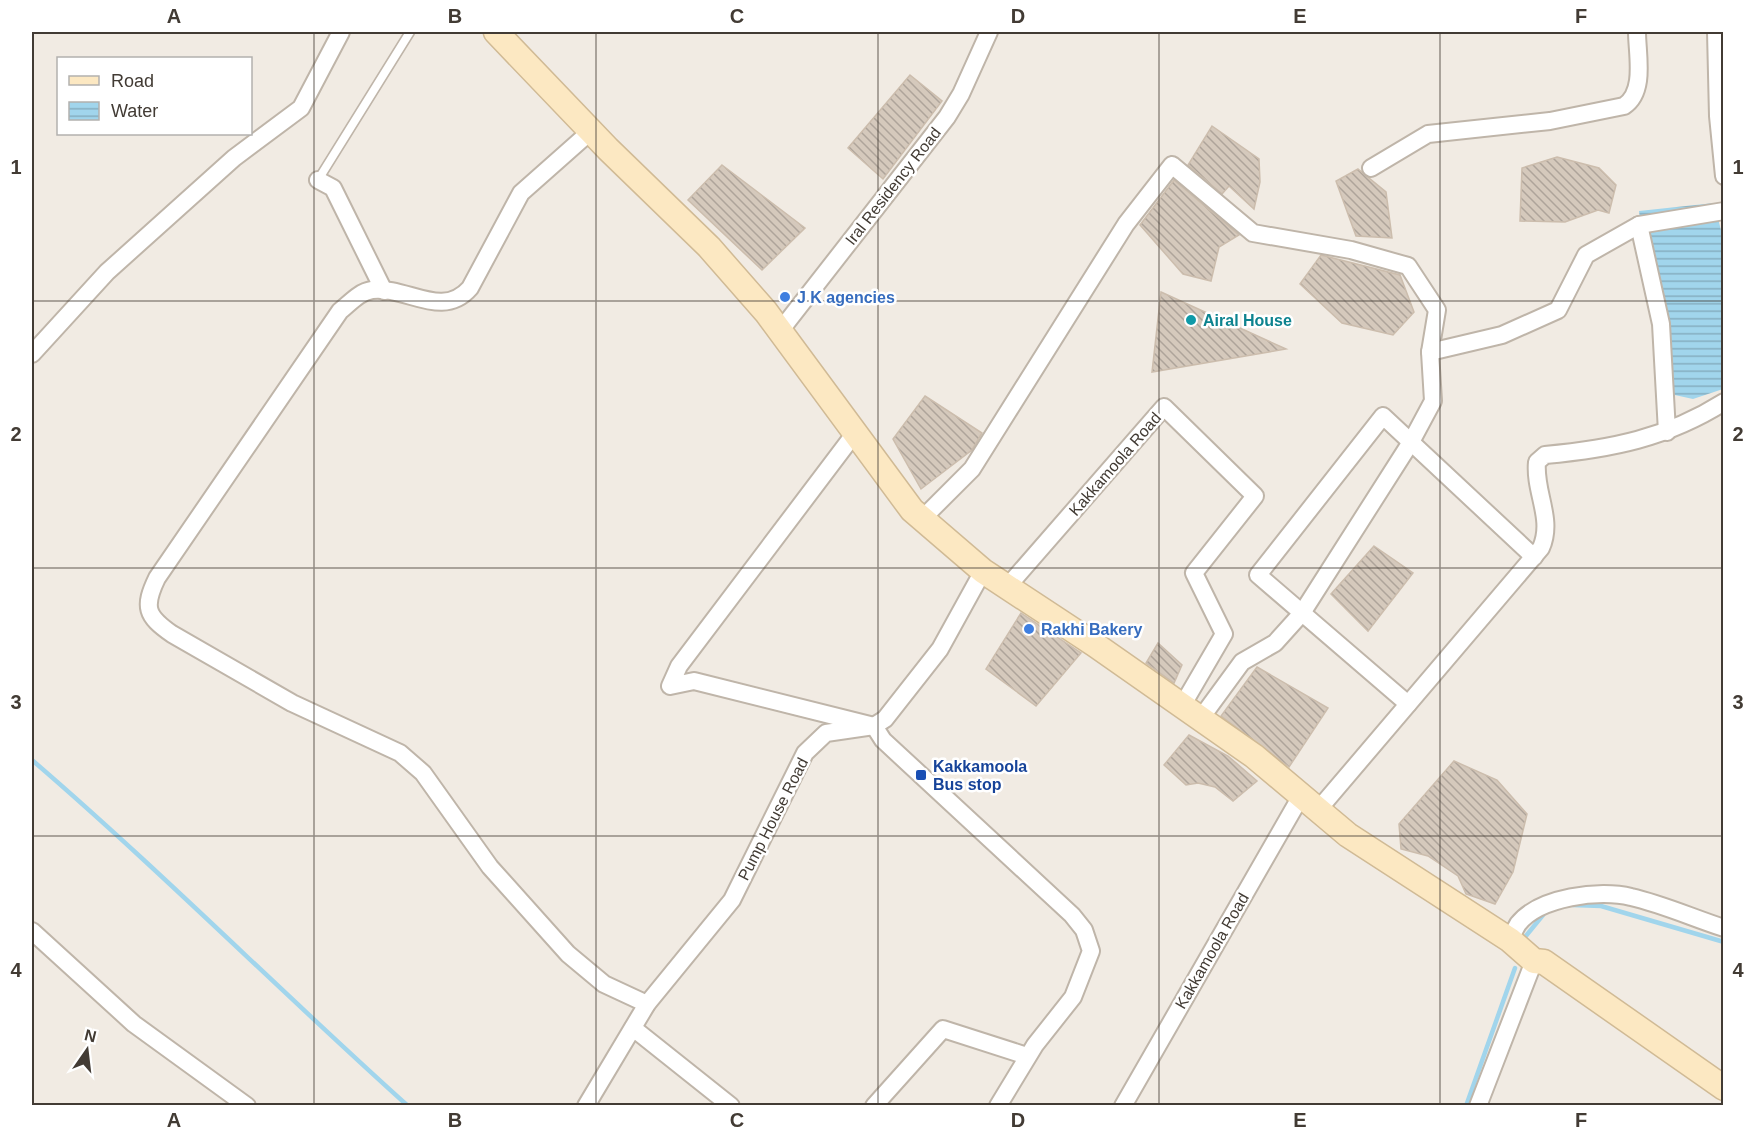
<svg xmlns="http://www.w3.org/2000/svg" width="1755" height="1137" viewBox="0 0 1755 1137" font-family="Helvetica,sans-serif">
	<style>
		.water { fill: url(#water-rules) }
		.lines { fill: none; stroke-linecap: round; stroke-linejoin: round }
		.stream { stroke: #a1d5ec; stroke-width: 4.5 }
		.building { fill: url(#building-back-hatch); stroke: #ccbdad; stroke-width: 1.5 }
		.service-casing { stroke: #bfb5a9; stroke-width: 11 }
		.minor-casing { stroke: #bfb5a9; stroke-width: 20 }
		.secondary-casing { stroke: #d0ba95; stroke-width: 27 }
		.service { stroke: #fff; stroke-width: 8 }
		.minor { stroke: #fff; stroke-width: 16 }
		.secondary { stroke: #fce8c2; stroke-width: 24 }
		.grid { fill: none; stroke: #423b34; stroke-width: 1.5; stroke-opacity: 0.55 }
		.shop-dot { fill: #3f7fe0; stroke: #fff; stroke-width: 2 }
		.culture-dot { fill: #0f9aa8; stroke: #fff; stroke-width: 2 }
		.transit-dot { fill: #1a4fb4; stroke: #fff; stroke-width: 2 }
		.labels { text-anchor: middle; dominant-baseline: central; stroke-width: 5; stroke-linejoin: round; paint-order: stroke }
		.street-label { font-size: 16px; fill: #423b34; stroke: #fff }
		.shop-label { font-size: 16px; font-weight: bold; fill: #366cbe; stroke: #fff; text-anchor: start }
		.culture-label { font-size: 16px; font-weight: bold; fill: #0d838f; stroke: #fff; text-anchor: start }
		.transit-label { font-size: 16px; font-weight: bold; fill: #164399; stroke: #fff; text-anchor: start }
		.neatline { fill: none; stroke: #423b34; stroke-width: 2 }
		.grid-label { font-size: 20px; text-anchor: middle; font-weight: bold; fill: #423b34 }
	</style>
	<defs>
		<pattern id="water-rules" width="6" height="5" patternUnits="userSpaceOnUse" patternTransform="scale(1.5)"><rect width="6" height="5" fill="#a1d5ec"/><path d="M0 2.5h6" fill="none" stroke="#85aec0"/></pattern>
		<pattern id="building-back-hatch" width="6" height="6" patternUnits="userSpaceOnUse" patternTransform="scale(1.5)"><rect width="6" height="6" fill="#d5c9bc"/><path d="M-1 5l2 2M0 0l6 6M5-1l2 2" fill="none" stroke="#aea49a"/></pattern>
	</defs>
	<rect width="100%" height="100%" fill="#f1ebe3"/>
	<polygon class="water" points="1714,203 1723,238 1723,389 1693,399 1661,392 1639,211"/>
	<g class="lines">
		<g class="stream">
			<path d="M32,760C161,871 281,992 408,1106"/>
			<polyline points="1573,905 1601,906 1724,942"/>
			<polyline points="1525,937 1543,915"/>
			<polyline points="1466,1106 1515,968"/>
		</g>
	</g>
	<g class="building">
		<polygon points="910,75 942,101 883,179 848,148"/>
		<polygon points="1212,126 1259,159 1260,182 1254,209 1229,186 1222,194 1188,165"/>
		<polygon points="1557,157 1599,168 1616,185 1609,213 1598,210 1565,222 1520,221 1522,168"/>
		<polygon points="722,165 805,228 762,270 688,200"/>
		<polygon points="1358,169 1386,192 1392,238 1356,236 1336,181"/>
		<polygon points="1174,180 1239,235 1219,247 1211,281 1183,274 1140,225"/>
		<polygon points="1321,255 1400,275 1414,312 1393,335 1342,323 1300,284"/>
		<polygon points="1161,292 1286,349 1152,372"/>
		<polygon points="925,396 982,433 972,450 921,489 893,439"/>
		<polygon points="1374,546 1413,573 1368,631 1331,594"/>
		<polygon points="1021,613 1081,653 1036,706 986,669"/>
		<polygon points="1158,643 1182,665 1174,683 1146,663"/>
		<polygon points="1257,667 1328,708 1289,767 1221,716"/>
		<polygon points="1189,735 1228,756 1257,781 1233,801 1215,787 1198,783 1186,785 1164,765"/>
		<polygon points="1454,761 1497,780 1527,814 1513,872 1495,904 1466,894 1458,876 1428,856 1401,849 1399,824"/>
	</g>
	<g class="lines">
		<g class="service-casing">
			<polyline id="service" points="318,180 410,32"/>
		</g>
		<g class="minor-casing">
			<g id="minor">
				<polyline points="1716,32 1718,116 1724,176"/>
				<path d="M591,131L521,193L470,288C442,320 407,286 372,290C359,292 350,303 340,311L157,578C143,607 146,616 172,634L292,703L400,753L423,773L490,867L568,954L604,984L647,1004"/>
				<path d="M1371,168L1428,134L1550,121L1624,106C1646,92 1637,54 1637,32"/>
				<polyline points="318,180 333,188 384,291"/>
				<polyline points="1639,225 1661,324 1667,432"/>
				<polyline points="780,331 947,117 961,94 989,32"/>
				<polyline points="1430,352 1502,335 1558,310 1586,255 1639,225 1724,211"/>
				<polyline points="32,354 107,272 234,158 301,108 341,32"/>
				<polyline points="855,433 679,666 670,686 694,681 874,726 883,740 1072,915 1084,930 1091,951 1073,997 1035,1045 998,1106"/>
				<polyline points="922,519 972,469 1126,224 1172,165 1253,233 1351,250 1408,266 1437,310 1430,352 1433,401 1411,442 1302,613 1275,643 1242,662 1201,718"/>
				<polyline points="1008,586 1164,407 1255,496 1194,573 1224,634 1182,706"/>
				<polyline points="1408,704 1258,575 1383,416 1534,557"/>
				<path d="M1318,810L1541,548C1554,519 1534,492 1537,462L1545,455C1611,449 1667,438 1724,402"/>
				<polyline points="32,931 134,1024 247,1106"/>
				<path d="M1510,940C1512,935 1515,929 1518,924C1539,897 1600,889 1631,897C1662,904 1693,918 1724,928"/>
				<polyline points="633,1028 731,1106"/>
				<polyline points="586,1106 647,1004 732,900 805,753 826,733 874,726 885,719 940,649 983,571"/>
				<polyline points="874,1106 943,1029 1027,1056"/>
				<polyline points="1123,1106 1301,796"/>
				<polyline points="1478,1106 1534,961"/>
			</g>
		</g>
		<g class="secondary-casing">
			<polyline id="secondary" points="496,32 608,149 709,247 766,312 912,510 983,571 1094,644 1254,756 1348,835 1510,940 1534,961 1544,962 1724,1088"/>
		</g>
		<use href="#service" class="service"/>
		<use href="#minor" class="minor"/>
		<use href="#secondary" class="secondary"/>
	</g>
	<path class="grid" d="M314,32V1106M596,32V1106M878,32V1106M1159,32V1106M1440,32V1106M32,301H1724M32,568H1724M32,836H1724"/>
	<g class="shop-dot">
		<circle cx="785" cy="297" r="6"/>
		<circle cx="1029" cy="629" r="6"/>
	</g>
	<circle class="culture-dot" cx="1191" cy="320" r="6"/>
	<rect class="transit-dot" x="915" y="769" width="12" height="12" rx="3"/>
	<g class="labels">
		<g class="street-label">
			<text transform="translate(893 186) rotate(-52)">Iral Residency Road</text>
			<text transform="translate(1115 464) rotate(-49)">Kakkamoola Road</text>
			<text transform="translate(773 819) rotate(-63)">Pump House Road</text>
			<text transform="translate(1212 951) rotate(-60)">Kakkamoola Road</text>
		</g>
		<g class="shop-label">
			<text x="797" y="297">J K agencies</text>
			<text x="1041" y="629">Rakhi Bakery</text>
		</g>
		<g class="culture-label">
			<text x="1203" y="320">Airal House</text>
		</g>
		<g class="transit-label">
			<text x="933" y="766">Kakkamoola<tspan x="933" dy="18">Bus stop</tspan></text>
		</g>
	</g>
	<rect width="1755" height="1137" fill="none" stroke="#ffffff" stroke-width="66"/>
	<rect x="57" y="57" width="195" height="78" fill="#ffffff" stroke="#b3b1ae" stroke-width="1.5"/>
	<rect x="69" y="76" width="30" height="9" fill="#fce8c2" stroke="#b3b1ae" stroke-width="1.5"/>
	<text x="111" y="87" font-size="18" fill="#423b34">Road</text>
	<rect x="69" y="102" width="30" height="18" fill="url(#water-rules)" stroke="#b3b1ae" stroke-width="1.5"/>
	<text x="111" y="117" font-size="18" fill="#423b34">Water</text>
	<g transform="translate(87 1050) rotate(14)" stroke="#ffffff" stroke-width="4.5" paint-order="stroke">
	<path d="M0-4.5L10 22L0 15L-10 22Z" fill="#423b34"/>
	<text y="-9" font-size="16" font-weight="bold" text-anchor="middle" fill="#423b34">N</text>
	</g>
	<rect x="33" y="33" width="1689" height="1071" class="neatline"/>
	<g class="grid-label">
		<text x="174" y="23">A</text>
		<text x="455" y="23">B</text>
		<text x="737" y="23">C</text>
		<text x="1018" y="23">D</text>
		<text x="1300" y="23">E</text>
		<text x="1581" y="23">F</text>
		<text x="16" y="174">1</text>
		<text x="1738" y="174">1</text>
		<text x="16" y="441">2</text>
		<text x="1738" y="441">2</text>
		<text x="16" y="709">3</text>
		<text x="1738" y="709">3</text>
		<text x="16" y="977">4</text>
		<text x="1738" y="977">4</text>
		<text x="174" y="1127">A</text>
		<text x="455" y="1127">B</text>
		<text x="737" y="1127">C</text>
		<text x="1018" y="1127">D</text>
		<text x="1300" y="1127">E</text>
		<text x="1581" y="1127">F</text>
	</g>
</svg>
